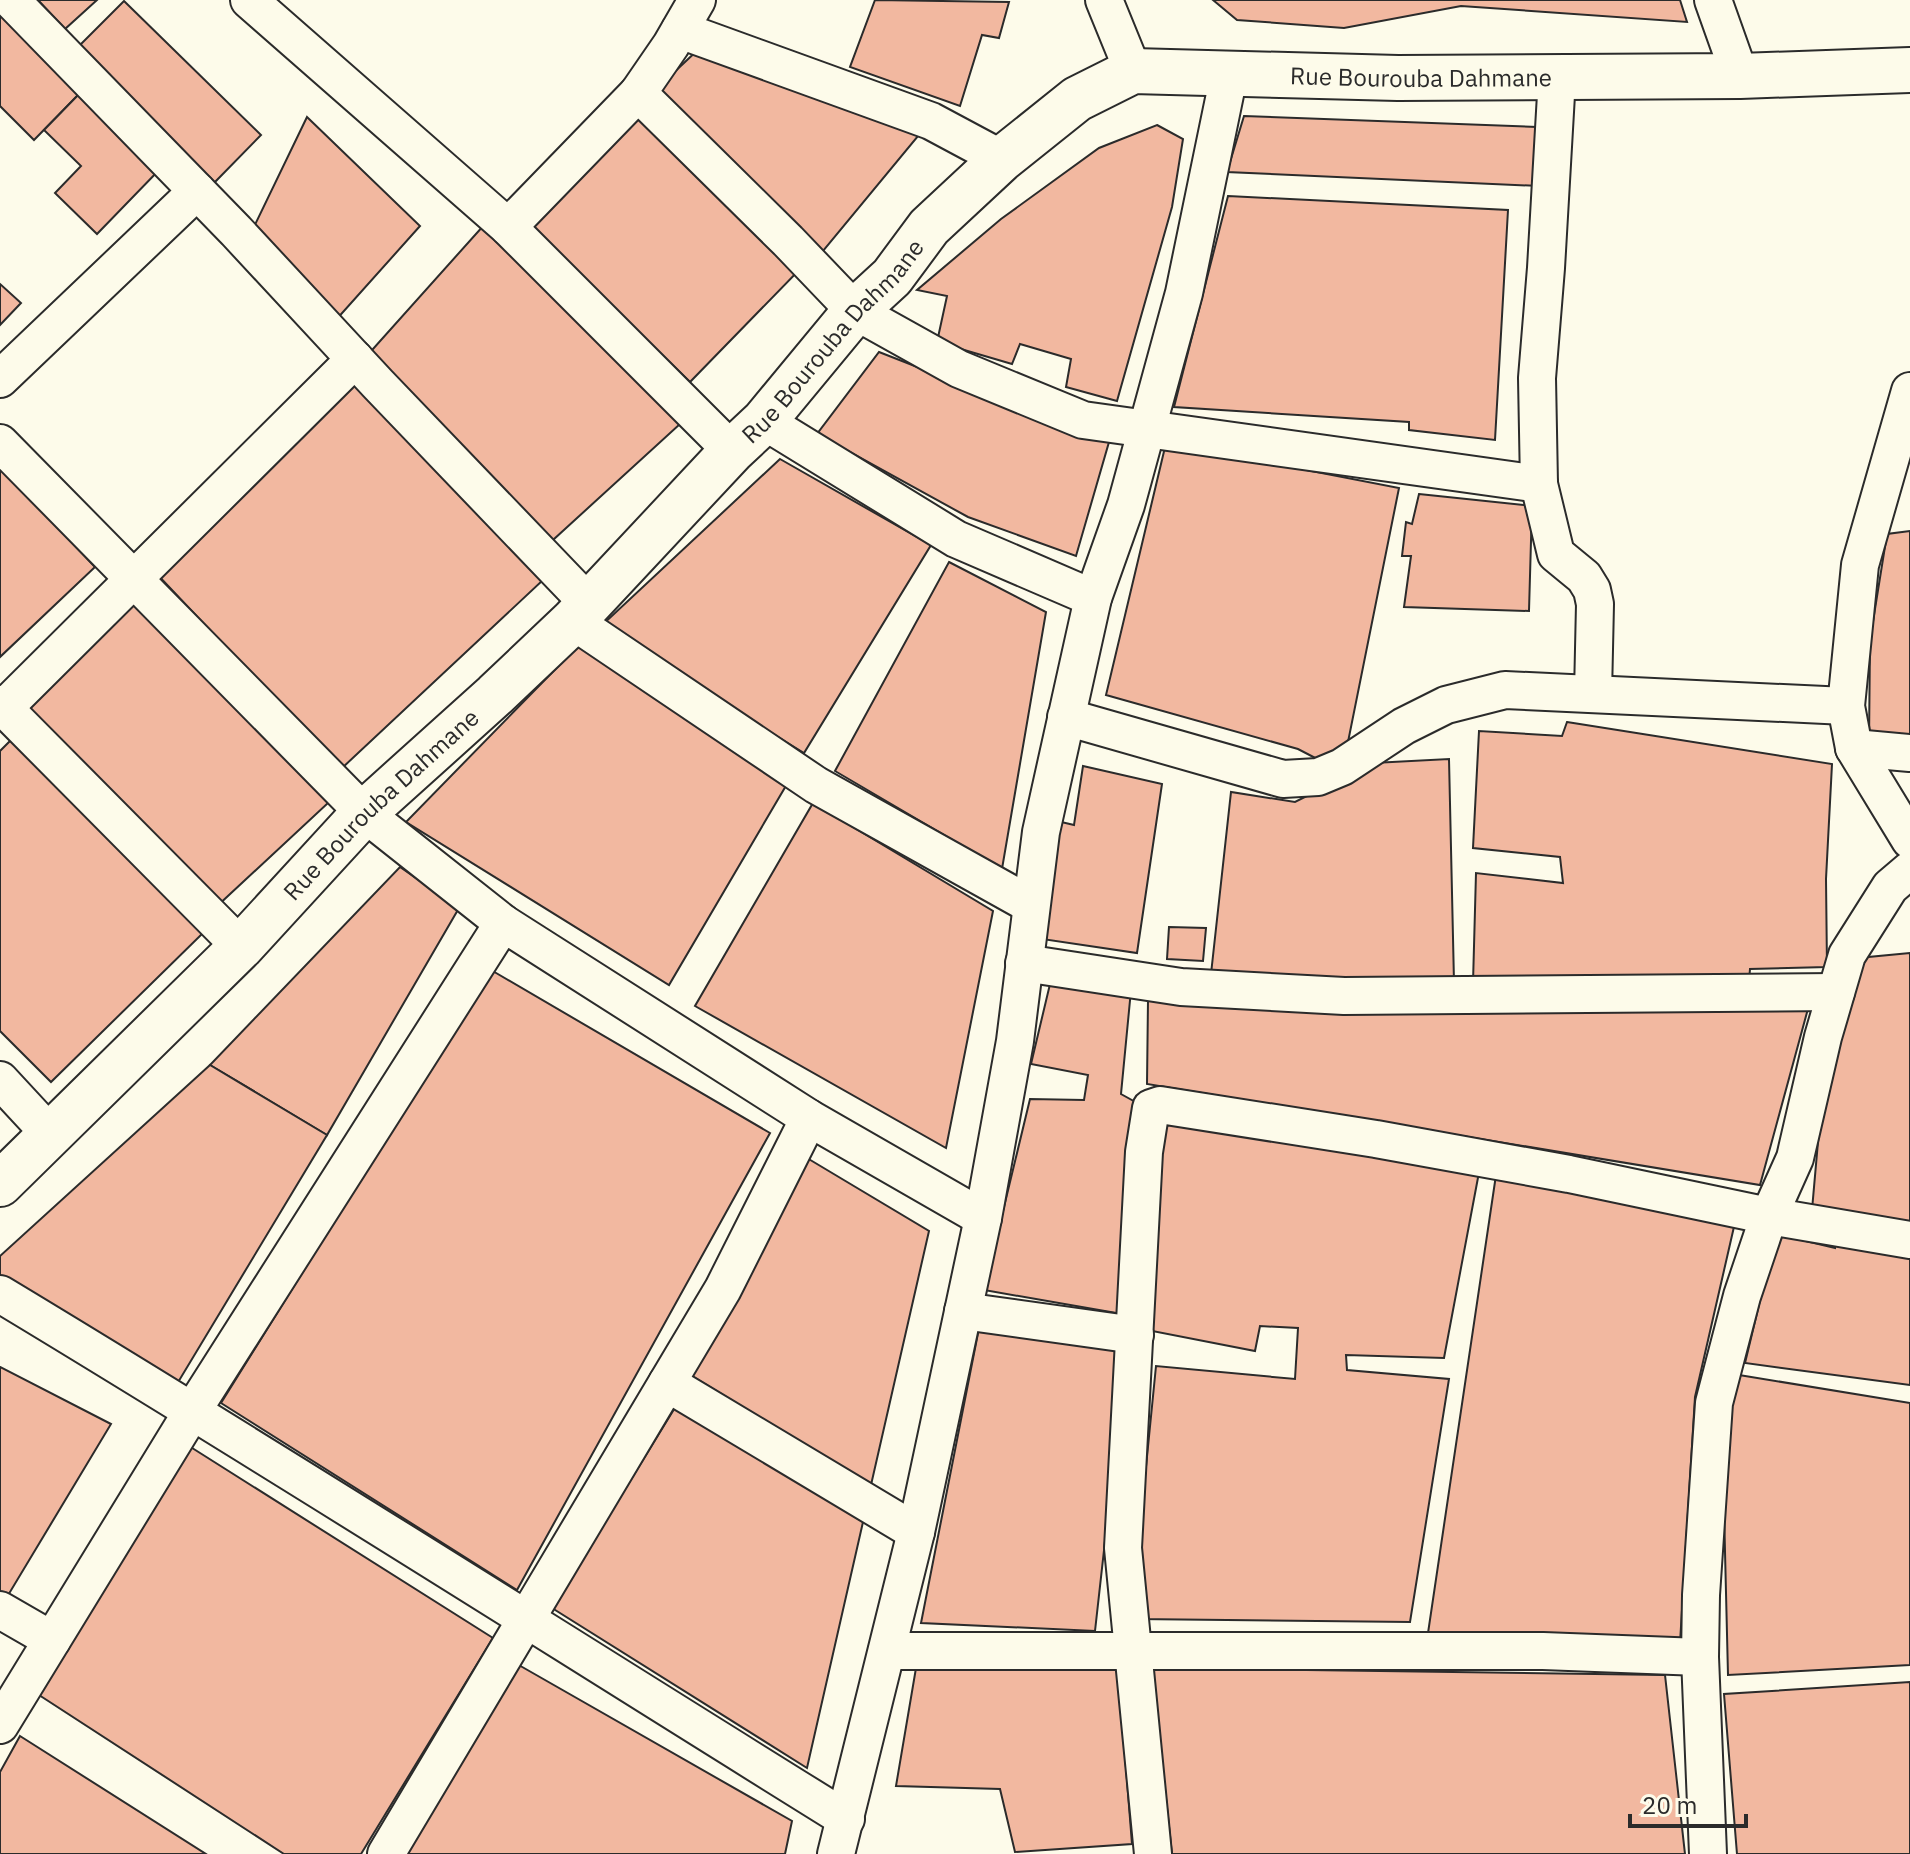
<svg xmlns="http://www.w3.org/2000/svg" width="1910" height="1854" viewBox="0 0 1910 1854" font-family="'IBM Plex Sans',sans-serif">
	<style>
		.building { fill: #f2b8a0; stroke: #2b2b2b; stroke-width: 2 }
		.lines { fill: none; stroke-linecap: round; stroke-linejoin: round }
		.minor-casing { stroke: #2b2b2b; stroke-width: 40 }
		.tertiary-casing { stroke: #2b2b2b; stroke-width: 48 }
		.minor { stroke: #fdfbea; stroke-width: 36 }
		.tertiary { stroke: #fdfbea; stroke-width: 44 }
		.labels { text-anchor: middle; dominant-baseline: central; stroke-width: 6; stroke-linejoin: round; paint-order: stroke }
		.street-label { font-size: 24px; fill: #2b2b2b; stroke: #fdfbea }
	</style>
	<rect width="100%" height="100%" fill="#fdfbea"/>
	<g class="building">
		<polygon points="38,0 97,0 65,29"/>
		<polygon points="875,0 1009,2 999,38 982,35 960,106 850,67"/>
		<polygon points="1213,0 1680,0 1687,22 1461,6 1344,28 1237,20"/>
		<polygon points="124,1 261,135 214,183 77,48"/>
		<polygon points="0,12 82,91 34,140 0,106"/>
		<polygon points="702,46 928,124 818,257 651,94"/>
		<polygon points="82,91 161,168 97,234 55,193 81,166 44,130"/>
		<polygon points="631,105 804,265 690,382 526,223"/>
		<polygon points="1244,116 1537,127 1539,186 1227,172"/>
		<polygon points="307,117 420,226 335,321 251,233"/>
		<polygon points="1157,125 1183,139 1172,207 1117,401 1066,387 1071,359 1020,344 1012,364 937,342 947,296 917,290 1001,219 1099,148"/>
		<polygon points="1228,196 1508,210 1495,440 1409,430 1409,422 1174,407"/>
		<polygon points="484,225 680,424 542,550 364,359"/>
		<polygon points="0,284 21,303 0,325"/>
		<polygon points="879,352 1109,442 1076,556 968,517 817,434"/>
		<polygon points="355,382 543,580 341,769 154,571"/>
		<polygon points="1166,443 1399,488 1347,747 1323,762 1298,749 1106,695"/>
		<polygon points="780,459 931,545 804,753 600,627"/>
		<polygon points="0,467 95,567 0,657"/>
		<polygon points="1419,494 1532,506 1529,611 1404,607 1411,556 1402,556 1406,522 1412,524"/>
		<polygon points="1910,531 1910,744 1869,743 1870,640 1887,534"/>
		<polygon points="949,562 1046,612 1002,869 835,771"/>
		<polygon points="137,600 328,803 215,908 24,705"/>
		<polygon points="579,645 787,784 669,985 406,822"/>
		<polygon points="1567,722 1832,764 1826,879 1827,967 1750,969 1749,981 1473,983 1476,873 1563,883 1560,857 1473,848 1479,731 1562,736"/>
		<polygon points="11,740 203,933 51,1082 0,1031 0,751"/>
		<polygon points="1449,759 1454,982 1357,983 1211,974 1231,792 1295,802 1373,763"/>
		<polygon points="1083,766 1162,784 1137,953 1042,939 1057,821 1074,825"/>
		<polygon points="813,803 993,911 946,1148 695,1006"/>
		<polygon points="400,867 459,908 327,1135 210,1065"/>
		<polygon points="1169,927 1206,928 1203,961 1167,959"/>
		<polygon points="1910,953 1910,1223 1812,1210 1820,1119 1858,958"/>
		<polygon points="491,970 770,1133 517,1590 221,1403"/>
		<polygon points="1050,984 1131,990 1121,1094 1139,1104 1122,1314 984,1290 1030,1099 1084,1100 1088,1075 1031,1064"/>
		<polygon points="1148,1000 1809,1005 1760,1185 1147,1084"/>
		<polygon points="210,1065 327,1135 177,1384 0,1278 0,1256"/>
		<polygon points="1154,1122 1480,1167 1444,1358 1346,1355 1347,1370 1449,1379 1410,1622 1136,1619 1141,1517 1156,1366 1295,1379 1298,1328 1260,1326 1255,1351 1147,1330"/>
		<polygon points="807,1158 929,1231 871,1485 687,1373"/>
		<polygon points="1496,1175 1736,1218 1695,1397 1680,1643 1428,1633"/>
		<polygon points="1835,1232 1910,1248 1910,1385 1745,1363 1776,1234 1835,1248"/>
		<polygon points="979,1328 1127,1344 1095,1631 921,1623"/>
		<polygon points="0,1367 111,1424 7,1597 0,1593"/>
		<polygon points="1733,1374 1910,1403 1910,1665 1728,1675 1723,1469"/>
		<polygon points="676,1406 863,1522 807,1768 552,1608"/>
		<polygon points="189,1446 493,1638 361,1854 284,1854 39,1695"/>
		<polygon points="517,1664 792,1821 785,1854 398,1854"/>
		<polygon points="1118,1666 1132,1844 1015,1852 1000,1789 896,1786 916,1668"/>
		<polygon points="1152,1668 1665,1675 1685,1854 1172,1854"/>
		<polygon points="1910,1682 1910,1854 1737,1854 1724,1694"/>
		<polygon points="20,1736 206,1854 0,1854 0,1772"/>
	</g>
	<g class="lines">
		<g class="minor-casing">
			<g id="minor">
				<polyline points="11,0 236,231 378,384 589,604"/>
				<polyline points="249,0 508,227 732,451"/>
				<polyline points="697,0 671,45 638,93 788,241 855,311 959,369 1083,420 1539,484 1537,378 1546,268 1557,77"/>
				<polyline points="1104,0 1133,71"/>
				<polyline points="1713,0 1740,76"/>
				<polyline points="680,30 931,121 1002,159"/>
				<polyline points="508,227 638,93"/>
				<polyline points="0,379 197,191"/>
				<polyline points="1910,391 1860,565 1846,706 1854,748 1910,840"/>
				<polyline points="764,421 956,539 1093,598"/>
				<polyline points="0,443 364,813 503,923"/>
				<polyline points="1539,484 1556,554 1584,577 1592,590 1595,604 1593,694"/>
				<polyline points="573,621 816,785 1031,905"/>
				<polyline points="0,704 241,947"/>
				<polyline points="4,708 355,359"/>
				<polyline points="1066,717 1283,779 1318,777 1342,767 1404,726 1446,705 1505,690 1846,706"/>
				<polyline points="1854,748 1910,753"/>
				<polyline points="1024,963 1181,987 1344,996 1836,992"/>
				<polyline points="0,1080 50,1134"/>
				<path d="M0,1294C284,1465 564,1644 846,1819"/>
				<polyline points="963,1311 1135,1335"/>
				<polyline points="667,1383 916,1532"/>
				<polyline points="0,1610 52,1640"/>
				<polyline points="887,1651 1543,1651 1700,1657"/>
				<polyline points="0,1725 193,1410 503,923 809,1118 983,1218"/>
				<polyline points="386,1854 723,1289 809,1118"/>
				<polyline points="836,1854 916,1532 983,1218 1015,1041 1041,832 1093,598 1126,505 1184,293 1229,75"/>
				<polyline points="1153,1854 1123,1548 1144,1152 1151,1108 1160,1105 1376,1139 1569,1174 1769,1216 1910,1240"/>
				<polyline points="1708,1854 1700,1657 1701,1595 1714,1403 1742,1296 1769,1216 1795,1158 1823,1037 1847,955 1890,887 1910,870"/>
			</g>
		</g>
		<g class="tertiary-casing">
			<g id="tertiary">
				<path id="s1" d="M0,1184L241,947L364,813L495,695L573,621L732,451L764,421L855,311L892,277L929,227L1002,159L1077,99L1133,71L1398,78L1740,76L1910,70"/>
			</g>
		</g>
		<use href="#minor" class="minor"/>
		<use href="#tertiary" class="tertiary"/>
	</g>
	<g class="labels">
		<g class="street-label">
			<text stroke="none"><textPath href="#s1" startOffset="1882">Rue Bourouba Dahmane</textPath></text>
			<text stroke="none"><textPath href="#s1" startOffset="1186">Rue Bourouba Dahmane</textPath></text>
			<text stroke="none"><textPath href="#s1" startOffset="538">Rue Bourouba Dahmane</textPath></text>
		</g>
	</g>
	<path d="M1630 1814v12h116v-12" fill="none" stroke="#2b2b2b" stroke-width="4"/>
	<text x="1642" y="1814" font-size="24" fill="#2b2b2b" stroke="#fdfbea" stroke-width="6" paint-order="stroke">20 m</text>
</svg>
